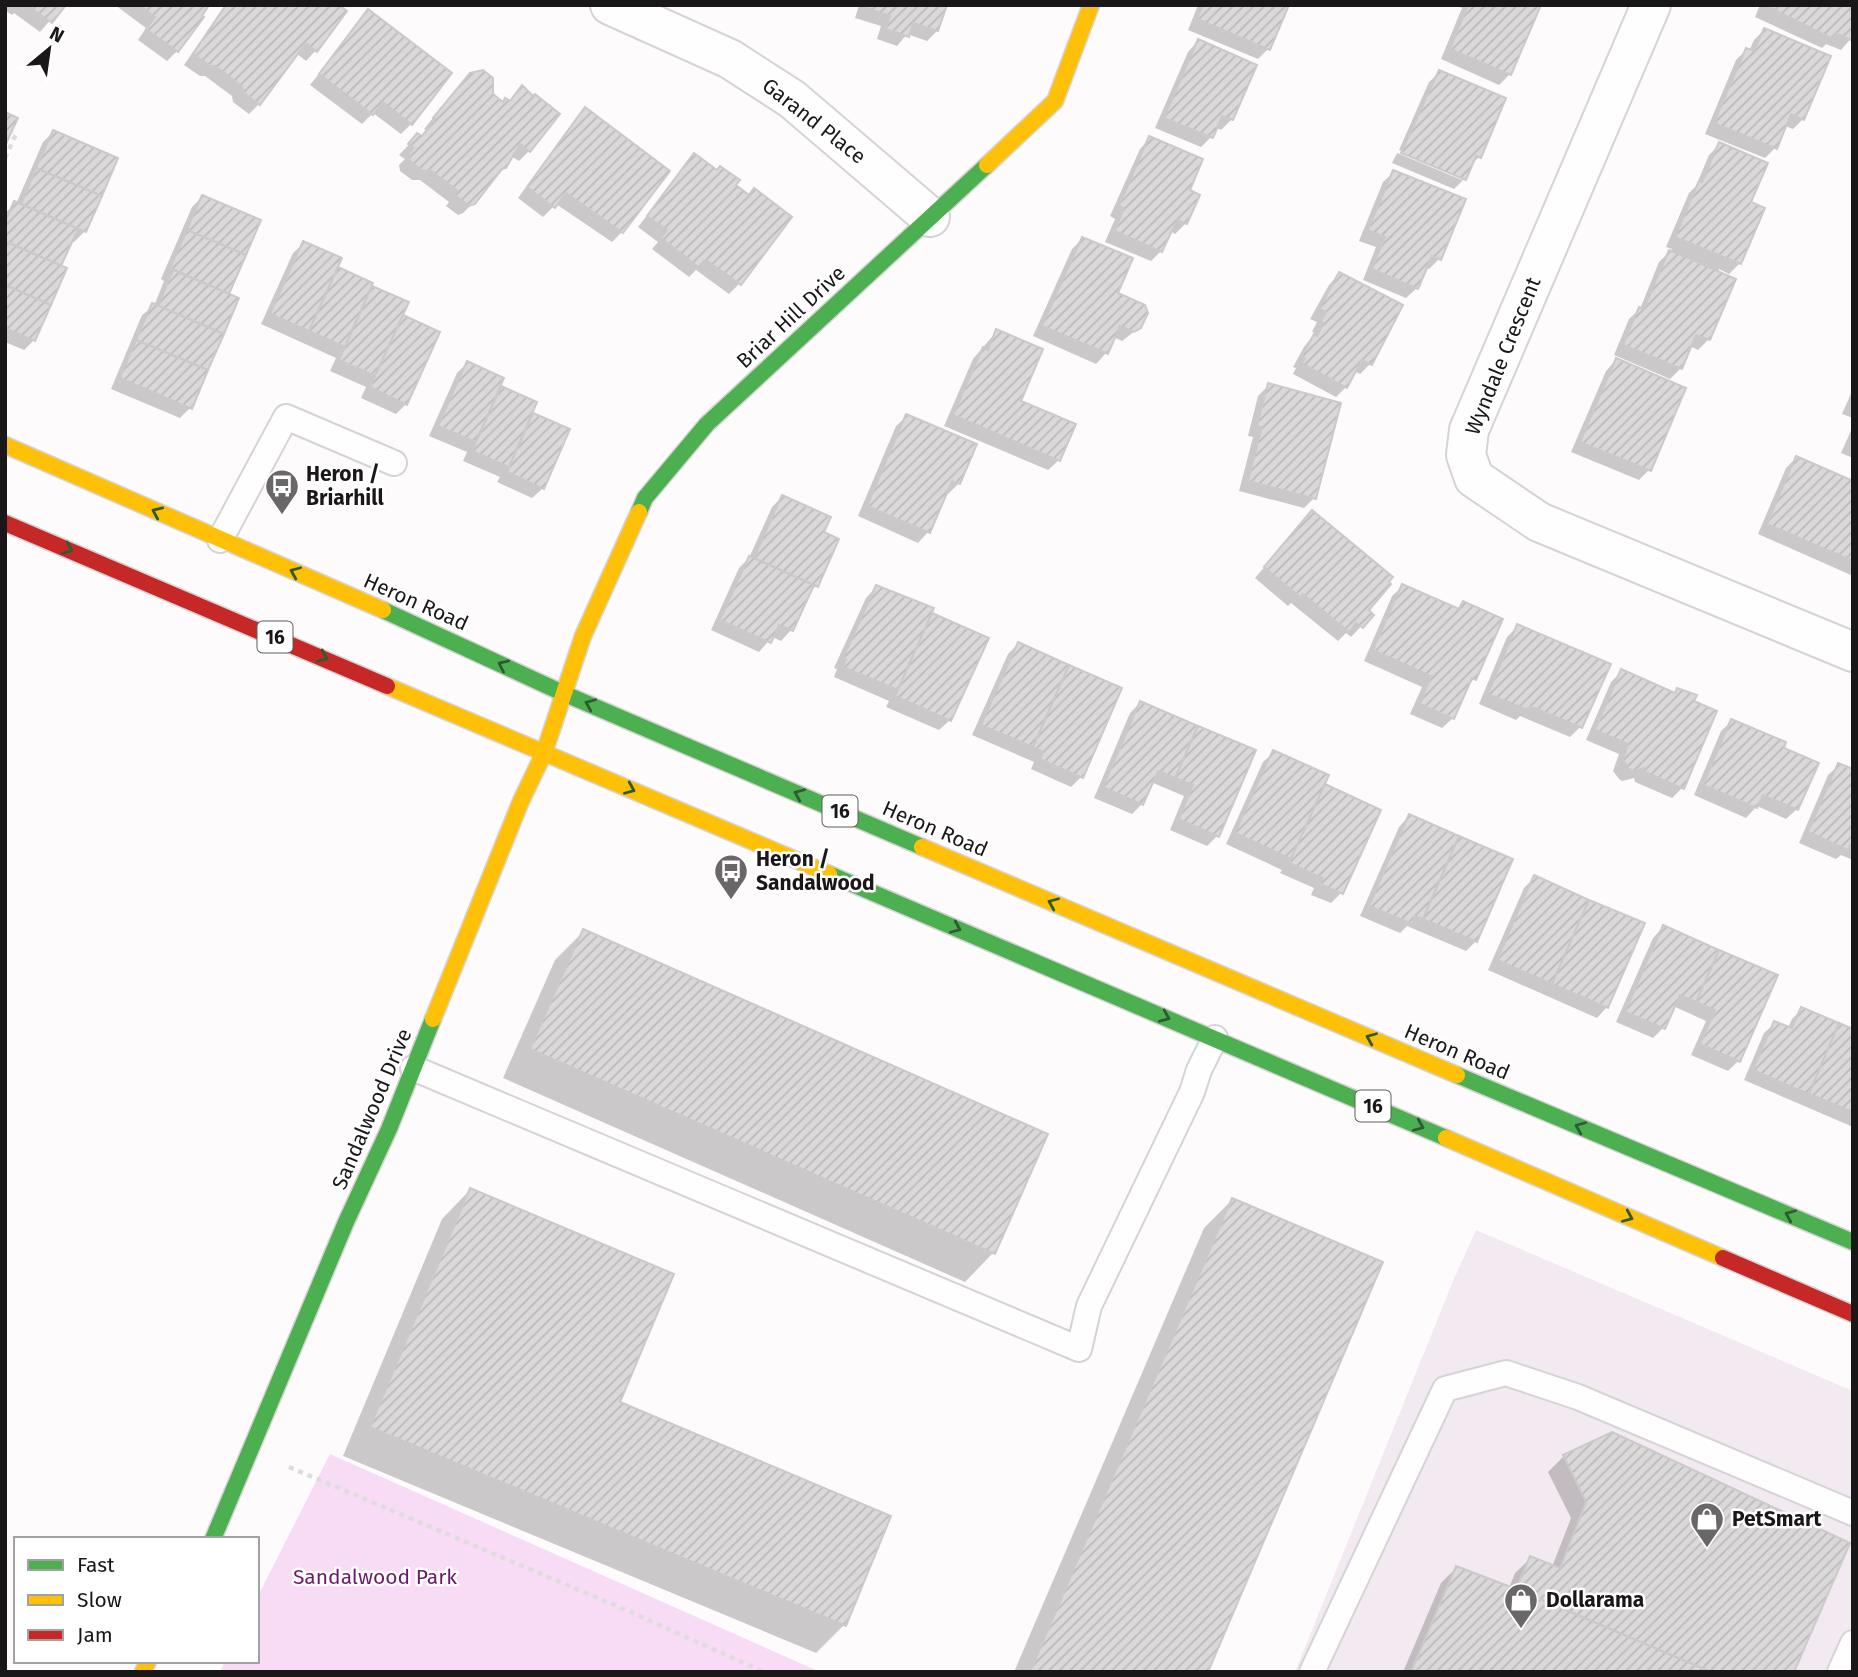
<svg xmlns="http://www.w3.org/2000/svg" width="1858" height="1677" viewBox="0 0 1858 1677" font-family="'Fira Sans',sans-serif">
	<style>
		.built { fill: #f3eaf1 }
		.green { fill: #f8dbf5 }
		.shadow { fill: #0003 }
		.building { fill: url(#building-hatch); stroke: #ccc9cb; stroke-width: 2 }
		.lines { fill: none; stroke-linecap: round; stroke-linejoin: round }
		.lane-casing { stroke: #d6d3d5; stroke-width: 28 }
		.street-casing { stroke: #d6d3d5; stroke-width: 42 }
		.fast-casing { stroke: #d6d3d5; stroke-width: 19 }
		.slow-casing { stroke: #d6d3d5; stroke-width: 19 }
		.jam-casing { stroke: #d6d3d5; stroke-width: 19 }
		.path { stroke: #deddde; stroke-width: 4.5; stroke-dasharray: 5 5; stroke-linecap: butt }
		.lane { stroke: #fffeff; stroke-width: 24 }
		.street { stroke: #fffeff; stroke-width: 38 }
		.fast { stroke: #4caf50; stroke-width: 16 }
		.slow { stroke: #ffc107; stroke-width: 16 }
		.jam { stroke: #c62828; stroke-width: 16 }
		.oneway { stroke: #305b32 }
		.labels { text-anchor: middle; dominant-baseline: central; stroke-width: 5; stroke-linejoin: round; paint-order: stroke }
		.shield { fill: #fff; stroke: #5f5d5e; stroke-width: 2 }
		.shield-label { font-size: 19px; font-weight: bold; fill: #1a1719 }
		.street-label { font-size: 21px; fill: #1a1719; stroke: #fff }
		.poi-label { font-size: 21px; font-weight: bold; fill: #1a1719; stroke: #fff; text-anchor: start }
		.park-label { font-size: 21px; fill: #6d1a6b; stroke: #fff }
	</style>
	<defs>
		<pattern id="building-hatch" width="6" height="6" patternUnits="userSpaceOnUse" patternTransform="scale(1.75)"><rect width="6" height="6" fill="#dbd8da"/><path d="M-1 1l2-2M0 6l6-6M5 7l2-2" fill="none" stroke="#bbb9ba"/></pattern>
	</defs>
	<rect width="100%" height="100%" fill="#fefbfd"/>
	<polygon class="built" points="1476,1230 1853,1391 1853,1672 1295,1672 1453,1281"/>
	<polygon class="green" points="330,1454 820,1672 220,1672 225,1661 257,1661 257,1598"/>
	<g class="shadow">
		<polygon points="5,5 63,5 40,32 14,13 12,15 5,10"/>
		<polygon points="115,5 209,5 177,51 167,61 138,40 146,28"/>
		<polygon points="225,5 336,5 316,50 306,61 296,53 259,104 249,114 233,102 232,96 205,76 200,76 184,65"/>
		<polygon points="859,5 945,5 937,31 927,41 907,34 897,46 877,39 881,26 855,18"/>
		<polygon points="1198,5 1287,5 1268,49 1258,59 1188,30"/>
		<polygon points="1456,5 1539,5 1510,74 1499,85 1441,59 1462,8"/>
		<polygon points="1760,5 1847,5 1853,8 1853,36 1841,50 1826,44 1822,48 1755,17"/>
		<polygon points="368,12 411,124 401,134 373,113 362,124 310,85"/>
		<polygon points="1764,30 1803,119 1793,129 1785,126 1775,148 1765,158 1705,134 1736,60 1746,50 1749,51 1754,40"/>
		<polygon points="1198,41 1232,119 1221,130 1215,127 1211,137 1201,147 1155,128 1188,52"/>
		<polygon points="1440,72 1479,157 1469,167 1464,179 1454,189 1392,163 1397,153 1462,180 1462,176 1399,150 1429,82"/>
		<polygon points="460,85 490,94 503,104 508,102 522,87 533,98 557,114 529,151 519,161 511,156 505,167 474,202 463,213 458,215 446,206 449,202 420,180 412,180 400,171 399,165 405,159 399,155 418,135 420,137 426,130 424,129"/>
		<polygon points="585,110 622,232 612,242 556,204 543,217 518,198 575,120"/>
		<polygon points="53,132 116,159 85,231 74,242 72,241 59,267 34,340 24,350 5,342 5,213 16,204 43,142"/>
		<polygon points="1150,138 1187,191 1186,223 1175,234 1170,231 1161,251 1151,261 1105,242 1115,219 1110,216 1140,149"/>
		<polygon points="1720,144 1749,203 1740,263 1729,274 1719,269 1709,339 1698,350 1690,346 1681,368 1670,379 1614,355 1629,319 1640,309 1659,262 1672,249 1666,247 1689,193 1696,186 1709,155"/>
		<polygon points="694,155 748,196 789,217 739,284 729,294 696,270 689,277 652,249 658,242 638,227"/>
		<polygon points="1394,172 1439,259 1429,269 1426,268 1417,288 1406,298 1363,280 1376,247 1359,241 1383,182"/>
		<polygon points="202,197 227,295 190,408 180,418 111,389 142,315 154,306 164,281 161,279 192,207"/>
		<polygon points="1082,239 1115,294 1140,327 1122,341 1113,337 1106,353 1096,364 1033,336 1072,249"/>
		<polygon points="304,243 336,268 406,303 400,316 406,404 396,414 361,398 366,387 330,371 336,358 261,324 293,253"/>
		<polygon points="1339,274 1370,364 1360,374 1354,371 1346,387 1336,397 1293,374 1296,368 1293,367 1304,347 1315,333 1312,332 1317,322 1310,319 1329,285"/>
		<polygon points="997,331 1019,402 1059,460 1048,470 944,426 973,359"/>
		<polygon points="1616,360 1649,470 1639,480 1571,452 1606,371"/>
		<polygon points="467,363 498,387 535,403 530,414 568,430 543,488 532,498 497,482 500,477 463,461 467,452 429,436 457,373"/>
		<polygon points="1269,385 1314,498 1304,508 1239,491 1253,437 1248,436 1258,396"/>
		<polygon points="1853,389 1853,418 1842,414"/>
		<polygon points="907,416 975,445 958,484 948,494 945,493 928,532 918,543 858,516 896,426"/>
		<polygon points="1853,426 1853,458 1841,453"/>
		<polygon points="1796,458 1853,505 1853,576 1758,534 1786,468"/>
		<polygon points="782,497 822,533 816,586 807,595 791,630 781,641 772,637 759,652 711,630 739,568 749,558 772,507"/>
		<polygon points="1312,512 1366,610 1372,615 1351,637 1346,633 1338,641 1291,603 1288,606 1255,578"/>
		<polygon points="1403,586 1457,610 1463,603 1474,679 1466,687 1453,718 1442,728 1410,714 1422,687 1364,661 1392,596"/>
		<polygon points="876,587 986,639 950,720 939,730 886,707 889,701 834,677 837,669 834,668 866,598"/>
		<polygon points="1518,626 1580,727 1570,737 1520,716 1516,720 1479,704 1507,637"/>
		<polygon points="1018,644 1081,777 1071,787 1031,769 1034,762 972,735 1008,654"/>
		<polygon points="1621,672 1673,694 1678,690 1682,788 1672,798 1635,782 1634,778 1622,781 1619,779 1613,771 1619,754 1586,740 1611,682"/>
		<polygon points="1140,703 1253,751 1217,836 1207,846 1170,830 1184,796 1151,782 1142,804 1132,814 1094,798 1130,713"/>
		<polygon points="1732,721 1781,749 1797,809 1786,819 1757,806 1746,818 1694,795 1721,731"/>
		<polygon points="1274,752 1323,785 1378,811 1341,893 1331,903 1311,895 1314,888 1280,873 1282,870 1226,844 1263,762"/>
		<polygon points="1839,765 1853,771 1853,860 1841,855 1836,859 1799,843 1828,775"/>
		<polygon points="1409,816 1476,941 1466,951 1407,926 1400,933 1360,916 1399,827"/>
		<polygon points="1534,878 1607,1007 1597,1018 1488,970 1524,888"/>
		<polygon points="1663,927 1776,976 1738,1061 1728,1071 1691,1055 1706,1021 1673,1006 1663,1028 1653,1038 1616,1022 1653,938"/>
		<polygon points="584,931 993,1253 965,1282 503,1078 555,960"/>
		<polygon points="1802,1009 1853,1031 1853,1127 1744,1080 1764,1033 1775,1023 1788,1028 1792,1019"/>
		<polygon points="470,1190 618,1403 844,1625 816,1653 343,1456 442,1219"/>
		<polygon points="1232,1200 1207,1672 1014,1672 1204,1228"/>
		<polygon points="1564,1456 1794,1672 1403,1672 1441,1583 1456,1568 1509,1588 1515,1573 1531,1558 1552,1567 1571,1518 1548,1472"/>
	</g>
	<g class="building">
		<polygon points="27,5 66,5 52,23"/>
		<polygon points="139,5 209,5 202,16 204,17 178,52 146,29 155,17"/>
		<polygon points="226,5 339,5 347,11 317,52 306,43 260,105 243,92 242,86 215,66 211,66 193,54"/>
		<polygon points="865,5 947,5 938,31 913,23 909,37 886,29 890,16 864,7"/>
		<polygon points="1203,5 1289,5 1270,50 1197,19"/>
		<polygon points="1468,5 1541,5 1511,75 1450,49"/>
		<polygon points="1765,5 1851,5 1853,41 1836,33 1833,39"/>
		<polygon points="368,9 452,73 412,125 383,102 373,115 319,74"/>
		<polygon points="1764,28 1831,56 1804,120 1791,114 1777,149 1714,123 1746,48 1754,51"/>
		<polygon points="1198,39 1257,65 1233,120 1222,116 1213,138 1164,118"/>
		<polygon points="483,70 493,78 493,94 503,102 505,98 510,101 522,85 533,96 535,94 560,114 530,152 520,144 506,168 502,169 475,204 469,206 455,195 458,191 430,170 423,171 410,161 409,153 414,148 408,144 417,133 422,136 435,119 433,118 470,73"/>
		<polygon points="1439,70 1506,98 1481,158 1476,156 1466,180 1401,153"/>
		<polygon points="585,107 670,171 623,233 566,193 555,208 527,187"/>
		<polygon points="5,112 18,118 5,146"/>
		<polygon points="53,130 118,158 102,196 36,168"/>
		<polygon points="1149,136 1203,159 1190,190 1200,195 1187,224 1177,220 1162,252 1115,231 1124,208 1119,206"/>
		<polygon points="1719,142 1768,163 1751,202 1765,208 1741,264 1675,237 1699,181 1702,182"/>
		<polygon points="694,153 717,170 720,166 740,180 736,185 749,195 754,188 792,217 741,285 706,260 700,268 661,238 667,230 647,216"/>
		<polygon points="36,168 102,196 86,232 21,204"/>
		<polygon points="1393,170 1466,199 1441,260 1432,256 1418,289 1372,269 1385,237 1368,230"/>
		<polygon points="202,195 261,220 246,255 187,230"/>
		<polygon points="14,201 78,229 61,266 5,241 5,222"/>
		<polygon points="187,230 246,255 229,294 170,268"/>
		<polygon points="1082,237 1133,258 1118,293 1145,305 1148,313 1141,328 1134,332 1120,326 1108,354 1042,326"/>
		<polygon points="303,241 342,258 309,331 270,314"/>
		<polygon points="6,242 67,268 51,305 5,285"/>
		<polygon points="1669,250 1736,279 1710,340 1696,335 1682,369 1623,345 1639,307 1644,309"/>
		<polygon points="338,267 373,283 345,347 309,331"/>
		<polygon points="173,270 239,298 224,334 158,306"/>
		<polygon points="1339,272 1403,305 1372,365 1362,360 1347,388 1302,363 1305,358 1302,356 1314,334 1317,336 1324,323 1321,322 1326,312 1319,309"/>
		<polygon points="5,285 51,305 35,341 5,328"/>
		<polygon points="372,286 409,302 375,376 339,360"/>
		<polygon points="152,303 224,334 208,370 136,340"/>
		<polygon points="403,315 440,332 407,405 370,387"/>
		<polygon points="996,329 1043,349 1021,401 1076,424 1060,461 953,415 983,347 988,350"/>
		<polygon points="136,340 208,370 192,409 120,378"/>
		<polygon points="1616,358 1686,388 1651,471 1580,442"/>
		<polygon points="467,361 504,378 476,442 438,426"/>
		<polygon points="1268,383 1341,403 1316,499 1248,481 1262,427 1257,426"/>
		<polygon points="501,386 537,402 509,467 472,451"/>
		<polygon points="533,413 570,429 544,489 507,472"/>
		<polygon points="906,414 977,444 960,484 952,481 930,533 867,506"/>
		<polygon points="1796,456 1853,481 1853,561 1767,524"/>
		<polygon points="782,495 831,517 824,532 839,539 818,587 754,558"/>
		<polygon points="1312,510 1393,577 1389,582 1391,584 1369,610 1374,615 1363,628 1356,623 1349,632 1303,594 1300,597 1264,567"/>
		<polygon points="749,556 814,585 793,631 779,625 771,643 720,620"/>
		<polygon points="1402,584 1459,609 1463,601 1503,619 1476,680 1472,678 1454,719 1420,704 1431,676 1373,650"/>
		<polygon points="876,585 934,608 898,690 843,667 846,659 843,658"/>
		<polygon points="932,613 989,638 951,721 895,696"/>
		<polygon points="1517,624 1611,664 1582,728 1530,706 1528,710 1488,694"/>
		<polygon points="1018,642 1069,665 1033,747 981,725"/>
		<polygon points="1069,665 1122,688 1083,778 1040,759 1043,752 1033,747"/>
		<polygon points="1621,669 1675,693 1677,688 1697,695 1694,701 1717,711 1684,789 1645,772 1644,768 1634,771 1629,769 1623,760 1628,744 1595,730"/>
		<polygon points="1140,701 1198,726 1175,778 1158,771 1143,805 1103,787"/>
		<polygon points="1731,719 1786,742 1784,748 1819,763 1798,810 1763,795 1757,808 1703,785"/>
		<polygon points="1198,726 1256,750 1219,837 1179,819 1193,785 1175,778"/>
		<polygon points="1273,750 1329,775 1291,859 1235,833"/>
		<polygon points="1838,763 1853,769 1853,846 1850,845 1848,850 1808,832"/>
		<polygon points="1325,784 1381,810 1343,894 1320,884 1323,878 1289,863"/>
		<polygon points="1409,814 1459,836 1423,919 1415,916 1412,924 1369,906"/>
		<polygon points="1459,836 1513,859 1477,942 1423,919"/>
		<polygon points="1534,875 1589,900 1552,984 1497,960"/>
		<polygon points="1589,900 1645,923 1608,1008 1552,984"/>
		<polygon points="1663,925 1719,950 1696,1002 1680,995 1665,1029 1625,1012"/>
		<polygon points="583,929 1048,1134 995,1254 530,1049"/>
		<polygon points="1719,950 1778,975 1740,1062 1700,1044 1715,1010 1696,1002"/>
		<polygon points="1801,1007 1839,1023 1809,1094 1753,1070 1774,1021 1792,1028"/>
		<polygon points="1839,1023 1853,1029 1853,1112 1809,1094"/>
		<polygon points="470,1188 674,1274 620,1402 891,1516 846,1626 370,1427"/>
		<polygon points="1232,1198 1383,1262 1208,1672 1030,1672"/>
		<polygon points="1612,1432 1850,1543 1794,1672 1711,1672 1516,1589 1530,1556 1560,1568 1586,1502 1563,1455"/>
		<polygon points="1456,1566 1516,1589 1711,1672 1411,1672"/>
	</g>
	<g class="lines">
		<g class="lane-casing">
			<g id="lane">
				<polyline points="220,540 286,417 394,463"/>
				<polyline points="413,1068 1079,1349 1089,1306 1192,1092 1199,1070 1215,1038"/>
				<polyline points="1312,1672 1445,1389 1506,1373 1578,1397 1853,1513"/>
				<polyline points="1840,1672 1853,1643"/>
			</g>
		</g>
		<g class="street-casing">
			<g id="street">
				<polyline points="610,5 730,59 792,99 930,217"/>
				<polyline points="1651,5 1469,430 1466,455 1474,478 1539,522 1853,652"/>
			</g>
		</g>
		<g class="fast-casing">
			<g id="fast">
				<polyline points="639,512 645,498 707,424 987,165"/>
				<polyline points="383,610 565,694 922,847"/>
				<polyline points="829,874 1446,1138"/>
				<polyline points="1457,1075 1853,1242"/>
				<polyline points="213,1539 346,1222 389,1129 433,1019"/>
			</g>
		</g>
		<g class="slow-casing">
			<g id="slow">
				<polyline points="987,165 1055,101 1091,5"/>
				<polyline points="5,445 383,610"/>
				<polyline points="387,686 829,874"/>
				<polyline points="922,847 1457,1075"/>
				<polyline points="433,1019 521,801 544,753 583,636 639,512"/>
				<polyline points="1446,1138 1723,1258"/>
				<polyline points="143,1672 148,1661"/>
			</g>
		</g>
		<g class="jam-casing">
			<g id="jam">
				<polyline points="5,523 387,686"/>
				<polyline points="1723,1258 1853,1314"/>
			</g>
		</g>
		<g class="path">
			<polyline points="5,158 16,134"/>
			<polyline points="289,1467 624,1609 764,1672"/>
		</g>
		<use href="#lane" class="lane"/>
		<use href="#street" class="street"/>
		<use href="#fast" class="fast"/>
		<use href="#slow" class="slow"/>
		<use href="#jam" class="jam"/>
	</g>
	<defs><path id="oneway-chevron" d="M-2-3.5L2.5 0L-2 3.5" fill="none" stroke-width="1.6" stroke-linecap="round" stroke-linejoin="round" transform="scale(1.75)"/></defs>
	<g class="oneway">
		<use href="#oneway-chevron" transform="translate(157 512) rotate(-156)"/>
		<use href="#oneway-chevron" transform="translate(68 549) rotate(23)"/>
		<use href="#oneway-chevron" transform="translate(295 572) rotate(-157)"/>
		<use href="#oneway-chevron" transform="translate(323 657) rotate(23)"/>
		<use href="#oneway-chevron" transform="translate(503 665) rotate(-155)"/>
		<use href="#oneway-chevron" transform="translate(590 704) rotate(-157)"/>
		<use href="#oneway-chevron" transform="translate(630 789) rotate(23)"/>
		<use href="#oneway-chevron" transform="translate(799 794) rotate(-157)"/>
		<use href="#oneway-chevron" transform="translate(1053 903) rotate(-157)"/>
		<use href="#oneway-chevron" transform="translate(956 928) rotate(23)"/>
		<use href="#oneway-chevron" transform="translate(1165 1017) rotate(23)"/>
		<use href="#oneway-chevron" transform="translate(1371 1038) rotate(-157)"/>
		<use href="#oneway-chevron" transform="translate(1419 1126) rotate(23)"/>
		<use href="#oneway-chevron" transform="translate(1580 1127) rotate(-157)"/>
		<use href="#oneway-chevron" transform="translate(1790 1215) rotate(-157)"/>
		<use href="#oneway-chevron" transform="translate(1628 1217) rotate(23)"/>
	</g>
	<defs>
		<g id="bus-pin" transform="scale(1.75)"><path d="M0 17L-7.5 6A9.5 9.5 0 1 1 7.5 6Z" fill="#6a6769" stroke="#fff"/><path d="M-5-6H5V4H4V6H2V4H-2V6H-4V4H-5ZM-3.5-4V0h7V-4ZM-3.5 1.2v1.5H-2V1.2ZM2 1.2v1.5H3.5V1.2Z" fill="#fff"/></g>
		<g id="shop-pin" transform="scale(1.75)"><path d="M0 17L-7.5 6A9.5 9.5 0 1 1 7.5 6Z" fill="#6a6769" stroke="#fff"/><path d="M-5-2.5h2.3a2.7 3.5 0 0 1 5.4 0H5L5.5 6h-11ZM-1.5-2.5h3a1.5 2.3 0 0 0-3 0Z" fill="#fff"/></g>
	</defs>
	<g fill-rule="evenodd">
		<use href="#bus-pin" x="282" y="486"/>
		<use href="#bus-pin" x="731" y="871"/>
		<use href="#shop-pin" x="1707" y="1519"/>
		<use href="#shop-pin" x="1521" y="1600"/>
	</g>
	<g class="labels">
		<g class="shield">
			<rect x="257.5" y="621.5" width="35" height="31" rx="5"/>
			<rect x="822.5" y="795.5" width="35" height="31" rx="5"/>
			<rect x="1355.5" y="1090.5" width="35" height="31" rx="5"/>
		</g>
		<g class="shield-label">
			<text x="275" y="637">16</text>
			<text x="840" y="811">16</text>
			<text x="1373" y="1106">16</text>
		</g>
		<g class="street-label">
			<text transform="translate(814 121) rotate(38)">Garand Place</text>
			<text transform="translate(791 317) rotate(-43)">Briar Hill Drive</text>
			<text transform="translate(1503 356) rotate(-68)">Wyndale Crescent</text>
			<text transform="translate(416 602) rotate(24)">Heron Road</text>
			<text transform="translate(935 829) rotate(23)">Heron Road</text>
			<text transform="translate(1457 1052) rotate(23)">Heron Road</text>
			<text transform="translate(372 1109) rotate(-67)">Sandalwood Drive</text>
		</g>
		<g class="poi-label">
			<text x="306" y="474">Heron /<tspan x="306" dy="24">Briarhill</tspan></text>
			<text x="756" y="859">Heron /<tspan x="756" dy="24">Sandalwood</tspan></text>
			<text x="1732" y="1519">PetSmart</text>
			<text x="1546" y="1600">Dollarama</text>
		</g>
		<g class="park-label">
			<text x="375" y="1577">Sandalwood Park</text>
		</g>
	</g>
	<rect width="1858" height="1677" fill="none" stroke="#1a1719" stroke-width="14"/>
	<rect x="14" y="1537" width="245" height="126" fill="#ffffff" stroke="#a3a2a3" stroke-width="2"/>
	<rect x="28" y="1560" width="35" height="10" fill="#4caf50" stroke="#a3a2a3" stroke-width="2"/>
	<text x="77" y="1572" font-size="21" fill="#1a1719">Fast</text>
	<rect x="28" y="1595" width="35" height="10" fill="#ffc107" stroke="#a3a2a3" stroke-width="2"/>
	<text x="77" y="1607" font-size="21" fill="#1a1719">Slow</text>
	<rect x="28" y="1630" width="35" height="10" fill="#c62828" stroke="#a3a2a3" stroke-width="2"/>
	<text x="77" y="1642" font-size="21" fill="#1a1719">Jam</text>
	<g transform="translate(49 49) rotate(29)" stroke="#ffffff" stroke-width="5" paint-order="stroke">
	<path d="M0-5L12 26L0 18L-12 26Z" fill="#1a1719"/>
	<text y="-10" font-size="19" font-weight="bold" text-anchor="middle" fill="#1a1719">N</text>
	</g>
</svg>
